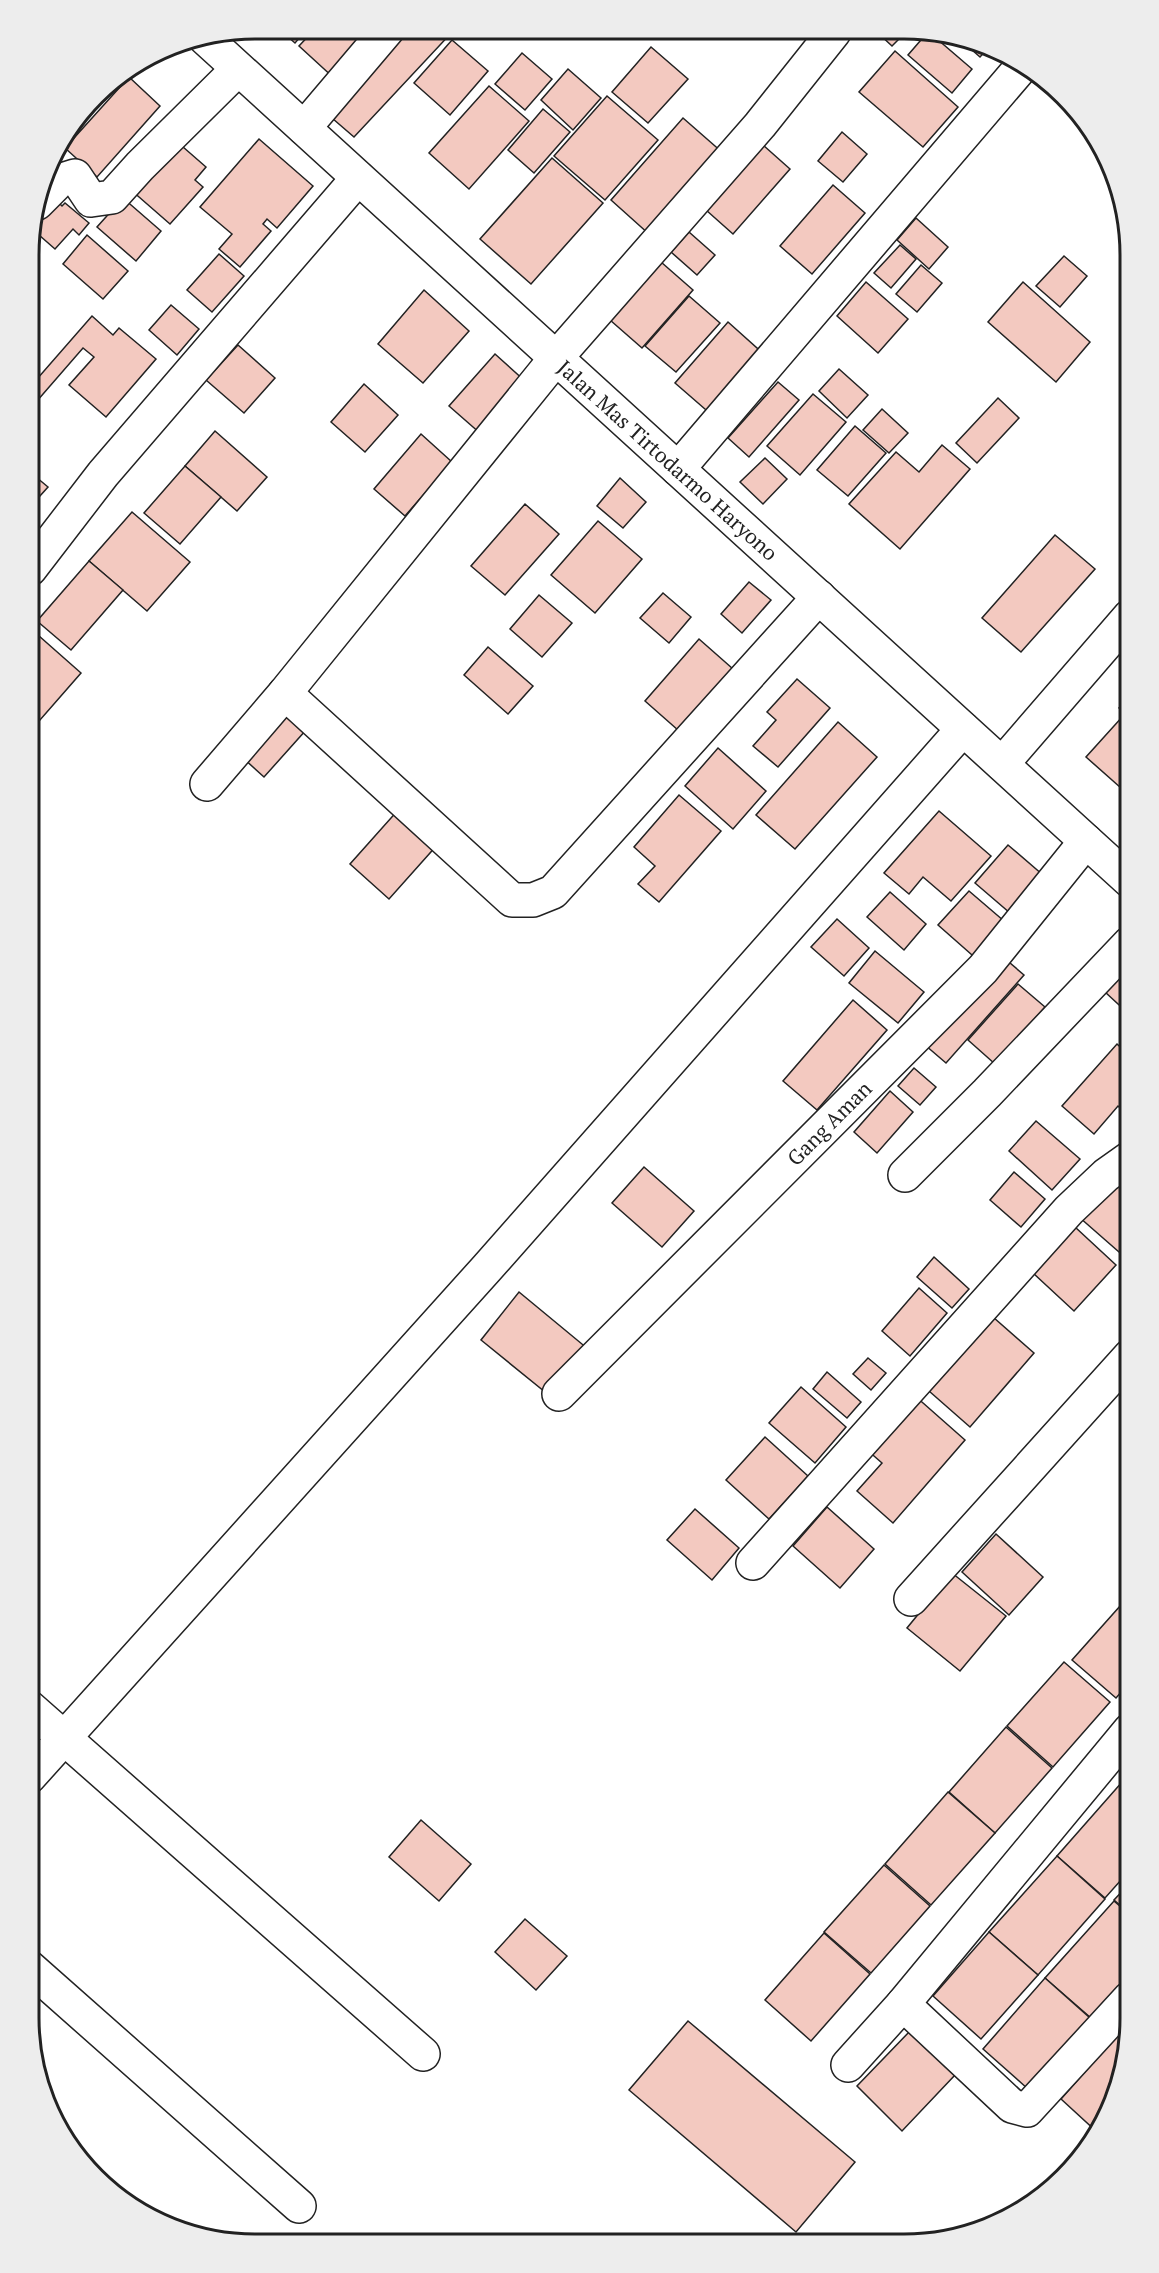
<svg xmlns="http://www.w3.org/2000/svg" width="1159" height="2273" viewBox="0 0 1159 2273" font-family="'PT Serif',serif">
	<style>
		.building { fill: #f3c9c0; stroke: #222; stroke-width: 1.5 }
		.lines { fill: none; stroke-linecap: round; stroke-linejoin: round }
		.minor-casing { stroke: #222; stroke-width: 36 }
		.minor { stroke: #fff; stroke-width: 33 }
		.labels { text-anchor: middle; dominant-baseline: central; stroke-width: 4.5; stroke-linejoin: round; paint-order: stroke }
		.street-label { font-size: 21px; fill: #222; stroke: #fff }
		.rim { fill: none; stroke: #222; stroke-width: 3 }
	</style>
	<rect width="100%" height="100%" fill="#fff"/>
	<g class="building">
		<polygon points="279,29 307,29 295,43"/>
		<polygon points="315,29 381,29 335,79 299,46"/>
		<polygon points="401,29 454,30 354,137 325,112"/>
		<polygon points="877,32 905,33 892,46"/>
		<polygon points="927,33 930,33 972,69 952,93 908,55"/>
		<polygon points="955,35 989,47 980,57"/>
		<polygon points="452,40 488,71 450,115 414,83"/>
		<polygon points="651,47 688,79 648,123 612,92"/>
		<polygon points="895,51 958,107 923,147 859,92"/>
		<polygon points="522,53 552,79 525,110 495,84"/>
		<polygon points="135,66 114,91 106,85"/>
		<polygon points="568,69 601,98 573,130 541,100"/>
		<polygon points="129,77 160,106 97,177 65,148"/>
		<polygon points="489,86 529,121 469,189 429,153"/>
		<polygon points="103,88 110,93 58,152 56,150"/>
		<polygon points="607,96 658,140 605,200 554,156"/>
		<polygon points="543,109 570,132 534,173 508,150"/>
		<polygon points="683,118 723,153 650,235 611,200"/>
		<polygon points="842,132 867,154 843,182 818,161"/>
		<polygon points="259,139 313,186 277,228 267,219 263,224 271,231 240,267 219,249 232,234 200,207"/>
		<polygon points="175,140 206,167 195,180 203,187 170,224 131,190"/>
		<polygon points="763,145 790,169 733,234 706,210"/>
		<polygon points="552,158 603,203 531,284 480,239"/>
		<polygon points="833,185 865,213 812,274 780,246"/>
		<polygon points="123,198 161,231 136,261 97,227"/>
		<polygon points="56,200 62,206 65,203 89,223 79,235 73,229 55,249 31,228"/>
		<polygon points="916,218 948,247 929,269 897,240"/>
		<polygon points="689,232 715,255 697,275 671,252"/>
		<polygon points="87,235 128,271 103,299 63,264"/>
		<polygon points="900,245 916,259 891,288 874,273"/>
		<polygon points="219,254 244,276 212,312 187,290"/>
		<polygon points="1064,256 1087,276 1060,307 1036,286"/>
		<polygon points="661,262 693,290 642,348 610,320"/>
		<polygon points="921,265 942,283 917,312 896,294"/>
		<polygon points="866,282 908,319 878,353 837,316"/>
		<polygon points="1023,282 1090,342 1056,382 988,322"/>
		<polygon points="424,290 469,331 423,383 378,344"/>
		<polygon points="689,296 720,323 676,372 645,346"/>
		<polygon points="171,305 199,329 177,355 149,330"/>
		<polygon points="92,316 113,335 119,328 156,359 106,417 69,385 94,357 83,348 30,409 30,387"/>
		<polygon points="728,322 766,356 713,416 675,383"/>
		<polygon points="238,345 275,378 244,413 206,380"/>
		<polygon points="495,354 526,382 481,434 449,406"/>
		<polygon points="839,369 868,395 847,418 819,391"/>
		<polygon points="778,382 799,400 749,457 728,438"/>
		<polygon points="364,384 398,415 365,452 331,422"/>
		<polygon points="813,394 846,422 800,475 767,446"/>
		<polygon points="998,398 1019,418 977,463 956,443"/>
		<polygon points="882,409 908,433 889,453 863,430"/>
		<polygon points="855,426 886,453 848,496 817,470"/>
		<polygon points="215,431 267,477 237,511 185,466"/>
		<polygon points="421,434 452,462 405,516 374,489"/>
		<polygon points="942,445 970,469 900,549 849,504 896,452 919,472"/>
		<polygon points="765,458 787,479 763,504 740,482"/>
		<polygon points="185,466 221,497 180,544 144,513"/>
		<polygon points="30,472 48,487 30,507"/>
		<polygon points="620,478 646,502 623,528 597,506"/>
		<polygon points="525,504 559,534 505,595 471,566"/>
		<polygon points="132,512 190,562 147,611 89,561"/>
		<polygon points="598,521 642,559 595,613 551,575"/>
		<polygon points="1055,535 1095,569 1021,652 982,618"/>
		<polygon points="89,561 123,590 71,650 37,621"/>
		<polygon points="749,582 771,600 742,633 721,614"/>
		<polygon points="663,593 691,617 669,643 640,618"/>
		<polygon points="539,595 572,623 542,657 510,629"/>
		<polygon points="30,628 81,673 33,728 30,725"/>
		<polygon points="699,639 741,676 687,738 645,701"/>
		<polygon points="488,647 533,686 508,714 464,675"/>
		<polygon points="797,679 830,708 778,767 753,746 776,720 767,712"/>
		<polygon points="1130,694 1130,718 1119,708"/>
		<polygon points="284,710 306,730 264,777 242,757"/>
		<polygon points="1123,716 1130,722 1130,778 1121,788 1086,757"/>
		<polygon points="838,722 877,757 795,849 756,815"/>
		<polygon points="718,748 766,791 733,829 685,786"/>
		<polygon points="679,795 721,831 659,902 638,884 655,866 634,847"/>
		<polygon points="399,809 438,844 389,899 350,864"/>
		<polygon points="939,811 991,856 951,901 923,877 909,894 884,873"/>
		<polygon points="1008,845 1043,875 1010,913 975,883"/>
		<polygon points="969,891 1011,927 980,962 938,925"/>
		<polygon points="890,892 926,924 904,950 867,917"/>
		<polygon points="837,919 869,948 844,976 811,947"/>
		<polygon points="875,951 924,992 898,1023 849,983"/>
		<polygon points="1003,957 1024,975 946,1063 925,1045"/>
		<polygon points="1130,963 1130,1015 1105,992"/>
		<polygon points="1018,984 1045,1007 995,1064 968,1040"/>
		<polygon points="853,1000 887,1030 817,1110 783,1081"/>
		<polygon points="1117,1044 1130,1056 1130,1117 1118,1106 1094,1134 1062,1106"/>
		<polygon points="914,1068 936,1087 920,1105 898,1086"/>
		<polygon points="890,1091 913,1112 877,1153 854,1132"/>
		<polygon points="1036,1121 1080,1159 1052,1190 1009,1151"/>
		<polygon points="644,1167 694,1211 662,1247 612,1203"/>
		<polygon points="1014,1172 1045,1199 1021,1227 990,1200"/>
		<polygon points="1112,1181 1130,1196 1130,1239 1119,1252 1079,1217"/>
		<polygon points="1075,1227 1116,1265 1074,1311 1033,1273"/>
		<polygon points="934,1257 969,1289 952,1308 917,1277"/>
		<polygon points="919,1288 947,1313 910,1356 882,1331"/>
		<polygon points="519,1292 588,1349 550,1396 481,1340"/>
		<polygon points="985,1310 1034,1353 970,1427 921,1384"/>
		<polygon points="868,1358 886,1373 871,1390 853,1374"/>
		<polygon points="827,1372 861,1402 847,1418 813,1389"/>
		<polygon points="801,1387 846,1427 815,1463 769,1423"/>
		<polygon points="914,1395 965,1440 893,1523 857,1491 882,1463 866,1449"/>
		<polygon points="765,1437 808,1476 769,1519 726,1480"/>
		<polygon points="827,1507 874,1549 840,1588 793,1546"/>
		<polygon points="695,1509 739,1548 712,1580 667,1540"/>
		<polygon points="996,1534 1043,1577 1009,1615 962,1572"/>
		<polygon points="952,1573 1006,1616 960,1671 907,1628"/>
		<polygon points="1129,1596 1130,1682 1116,1698 1072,1660"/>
		<polygon points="1064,1662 1110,1702 1053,1767 1007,1726"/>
		<polygon points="1006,1727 1052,1768 995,1833 949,1792"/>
		<polygon points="1130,1773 1130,1870 1105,1898 1057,1856"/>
		<polygon points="948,1792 995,1833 931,1905 885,1864"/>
		<polygon points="421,1820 471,1864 439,1901 389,1857"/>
		<polygon points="1057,1856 1105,1899 1038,1975 989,1932"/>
		<polygon points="884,1865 930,1906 871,1973 824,1932"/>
		<polygon points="1130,1883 1130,1914 1114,1900"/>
		<polygon points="1114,1901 1130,1915 1130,1973 1091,2018 1045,1978"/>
		<polygon points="525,1919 567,1956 536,1990 495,1952"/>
		<polygon points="989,1932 1038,1975 981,2039 933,1996"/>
		<polygon points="824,1933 870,1974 811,2041 765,2000"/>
		<polygon points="1045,1978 1090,2018 1028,2089 983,2049"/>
		<polygon points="688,2021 855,2162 796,2232 629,2090"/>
		<polygon points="910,2031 955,2075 902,2131 857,2086"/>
		<polygon points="1121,2031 1129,2039 1113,2104 1097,2132 1061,2099"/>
	</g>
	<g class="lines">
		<g class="minor-casing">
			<g id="minor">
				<polyline points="205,38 1130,881"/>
				<polyline points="304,128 388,29"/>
				<polyline points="37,203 59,181 75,176 91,200 112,197 140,166 238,69"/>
				<polyline points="678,469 1023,65"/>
				<polyline points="30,569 103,474 358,178"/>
				<polyline points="285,693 512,900 533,900 553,892 819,597"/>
				<polyline points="1002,764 1130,616"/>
				<polyline points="207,784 285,693 556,358 760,125 834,32"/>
				<polyline points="905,1175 987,1093 1130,943"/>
				<polyline points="559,1394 983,969 1086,841"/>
				<polyline points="753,1563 1069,1210 1106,1175 1130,1158"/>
				<polyline points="911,1599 1130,1356"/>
				<polyline points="29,1707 423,2054"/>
				<polyline points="29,1777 487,1268 963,729"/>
				<polyline points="29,1967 299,2206"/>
				<polyline points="903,2004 1012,2106 1027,2110 1130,1998"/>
				<polyline points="848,2065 903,2004 1130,1730"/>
			</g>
		</g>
		<use href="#minor" class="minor"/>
	</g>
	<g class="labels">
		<g class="street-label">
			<text transform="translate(668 460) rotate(42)">Jalan Mas Tirtodarmo Haryono</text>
			<text transform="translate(829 1123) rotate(-45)">Gang Aman</text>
		</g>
	</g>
	<path d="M0 0H1159V2273H0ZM255 39H904A216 216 0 0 1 1120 255V2018A216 216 0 0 1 904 2234H255A216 216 0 0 1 39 2018V255A216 216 0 0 1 255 39Z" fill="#ededed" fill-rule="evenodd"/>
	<path class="rim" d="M255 39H904A216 216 0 0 1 1120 255V2018A216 216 0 0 1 904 2234H255A216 216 0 0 1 39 2018V255A216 216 0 0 1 255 39Z"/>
</svg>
